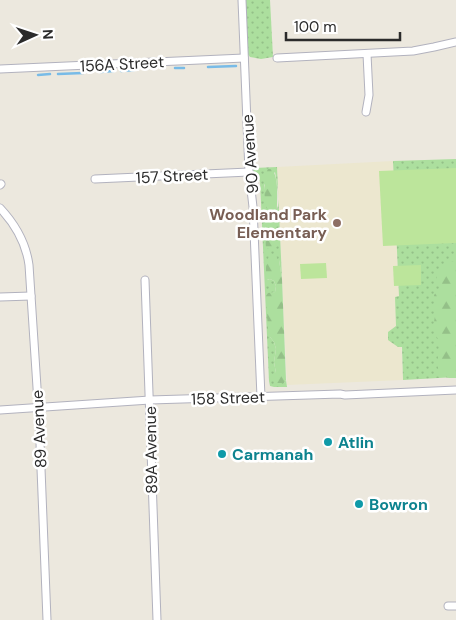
<svg xmlns="http://www.w3.org/2000/svg" width="456" height="620" viewBox="0 0 456 620" font-family="'DM Sans',sans-serif">
	<style>
		.education { fill: #ece7cf }
		.grass { fill: url(#grass-dots); fill-rule: evenodd }
		.forest { fill: url(#forest-firs) }
		.pitch { fill: #bce59b }
		.lines { fill: none; stroke-linecap: round; stroke-linejoin: round }
		.stream { stroke: #78bbe7; stroke-width: 2.5 }
		.street-casing { stroke: #b2b2be; stroke-width: 9 }
		.street { stroke: #fff; stroke-width: 7 }
		.education-dot { fill: #8d6e63; stroke: #fff; stroke-width: 2 }
		.culture-dot { fill: #0f9aa8; stroke: #fff; stroke-width: 2 }
		.labels { text-anchor: middle; dominant-baseline: central; stroke-width: 5; stroke-linejoin: round; paint-order: stroke }
		.street-label { font-size: 16px; fill: #2b2b2b; stroke: #fff }
		.education-label { font-size: 16px; font-weight: bold; fill: #785e54; stroke: #fff; text-anchor: end }
		.culture-label { font-size: 16px; font-weight: bold; fill: #0d838f; stroke: #fff; text-anchor: start }
	</style>
	<defs>
		<pattern id="grass-dots" width="8" height="8" patternUnits="userSpaceOnUse" patternTransform="scale(1.25)"><rect width="8" height="8" fill="#acdf9e"/><path d="M2 2h.1M6 6h.1" fill="none" stroke="#94c088" stroke-width="1.8" stroke-linecap="round"/></pattern>
		<pattern id="forest-firs" width="22" height="20" patternUnits="userSpaceOnUse" patternTransform="scale(1.25)"><rect width="22" height="20" fill="#acdf9e"/><path d="M5 1l3.5 6h-7zM16 11l3.5 6h-7z" fill="#94c088"/></pattern>
	</defs>
	<rect width="100%" height="100%" fill="#ece8de"/>
	<polygon class="education" points="393,161 403,380 287,385 277,167"/>
	<g class="grass">
		<polygon points="245,0 270,0 273,57 261,59 250,57 247,53"/>
		<polygon points="456,159 456,377 403,380 402,347 398,347 388,340 388,332 396,326 395,297 399,296 393,161"/>
		<path d="M277,167L282,279L279,260L267,280L270,279L274,281L276,286L275,292L272,293L270,337L274,342L276,349L274,362L276,373L284,383L286,380L287,387H274L270,386L269,381L260,181L254,179L253,168ZM275,172C277,185 281,201 276,213L269,211L264,185Z"/>
	</g>
	<g class="forest">
		<path d="M268,169H272C279,178 277,199 277,210L276,213L274,215C272,214 271,214 270,213C263,206 263,177 268,169Z"/>
		<path d="M273,222L276,225L277,247C273,246 270,249 266,249L265,232L267,225Z"/>
		<polygon points="274,254 279,260 282,279 286,380 284,383 277,383 274,380 276,373 274,362 276,349 274,342 270,337 268,330 266,296 268,293 275,292 276,286 274,281 270,279 266,280 266,265 269,256"/>
		<path d="M456,261V378H449L440,375L437,364L439,350L438,339L435,334L433,328L436,310L434,295L436,293H440L442,289L441,284L437,279C436,267 445,262 456,261Z"/>
	</g>
	<g class="pitch">
		<polygon points="456,168 456,243 383,246 379,171"/>
		<polygon points="326,263 327,278 301,279 300,264"/>
		<polygon points="421,265 421,285 394,286 393,266"/>
	</g>
	<g class="lines">
		<g class="stream">
			<polyline points="208,67 236,66"/>
			<polyline points="175,68 184,68"/>
			<polyline points="121,71 134,70"/>
			<polyline points="100,72 114,71"/>
			<polyline points="58,74 83,73"/>
			<polyline points="38,75 50,74"/>
		</g>
		<g class="street-casing">
			<g id="street">
				<polyline points="242,0 249,172 253,207 261,397"/>
				<polyline points="277,58 413,51 434,47 456,42"/>
				<polyline points="0,69 244,58"/>
				<polyline points="366,112 369,95 367,54"/>
				<polyline points="95,179 249,172"/>
				<polyline points="0,185 1,184"/>
				<path d="M0,208C15,224 26,243 29,265L39,418L47,620"/>
				<path d="M145,280C150,393 152,507 157,620"/>
				<polyline points="0,297 31,296"/>
				<polyline points="0,410 150,400 340,394 345,395 456,390"/>
				<polyline points="448,606 456,606"/>
			</g>
		</g>
		<use href="#street" class="street"/>
	</g>
	<circle class="education-dot" cx="337" cy="223" r="5"/>
	<g class="culture-dot">
		<circle cx="328" cy="442" r="5"/>
		<circle cx="222" cy="454" r="5"/>
		<circle cx="359" cy="504" r="5"/>
	</g>
	<g class="labels">
		<g class="street-label">
			<text transform="translate(122 64) rotate(-3)">156A Street</text>
			<text transform="translate(250 154) rotate(-94)">90 Avenue</text>
			<text transform="translate(172 176) rotate(-3)">157 Street</text>
			<text transform="translate(228 398) rotate(-2)">158 Street</text>
			<text transform="translate(39 429) rotate(-93)">89 Avenue</text>
			<text transform="translate(151 450) rotate(-91)">89A Avenue</text>
		</g>
		<g class="education-label">
			<text x="327" y="214">Woodland Park<tspan x="327" dy="18">Elementary</tspan></text>
		</g>
		<g class="culture-label">
			<text x="338" y="442">Atlin</text>
			<text x="232" y="454">Carmanah</text>
			<text x="369" y="504">Bowron</text>
		</g>
	</g>
	<g transform="translate(35 35) rotate(87)" stroke="#ffffff" stroke-width="4" paint-order="stroke">
	<path d="M0-4L9 19L0 12L-9 19Z" fill="#2b2b2b"/>
	<text y="-8" font-size="14" font-weight="bold" text-anchor="middle" fill="#2b2b2b">N</text>
	</g>
	<path d="M286 32v8h114v-8" fill="none" stroke="#2b2b2b" stroke-width="2.5"/>
	<text x="294" y="32" font-size="15" fill="#2b2b2b" stroke="#ffffff" stroke-width="4" paint-order="stroke">100 m</text>
</svg>
